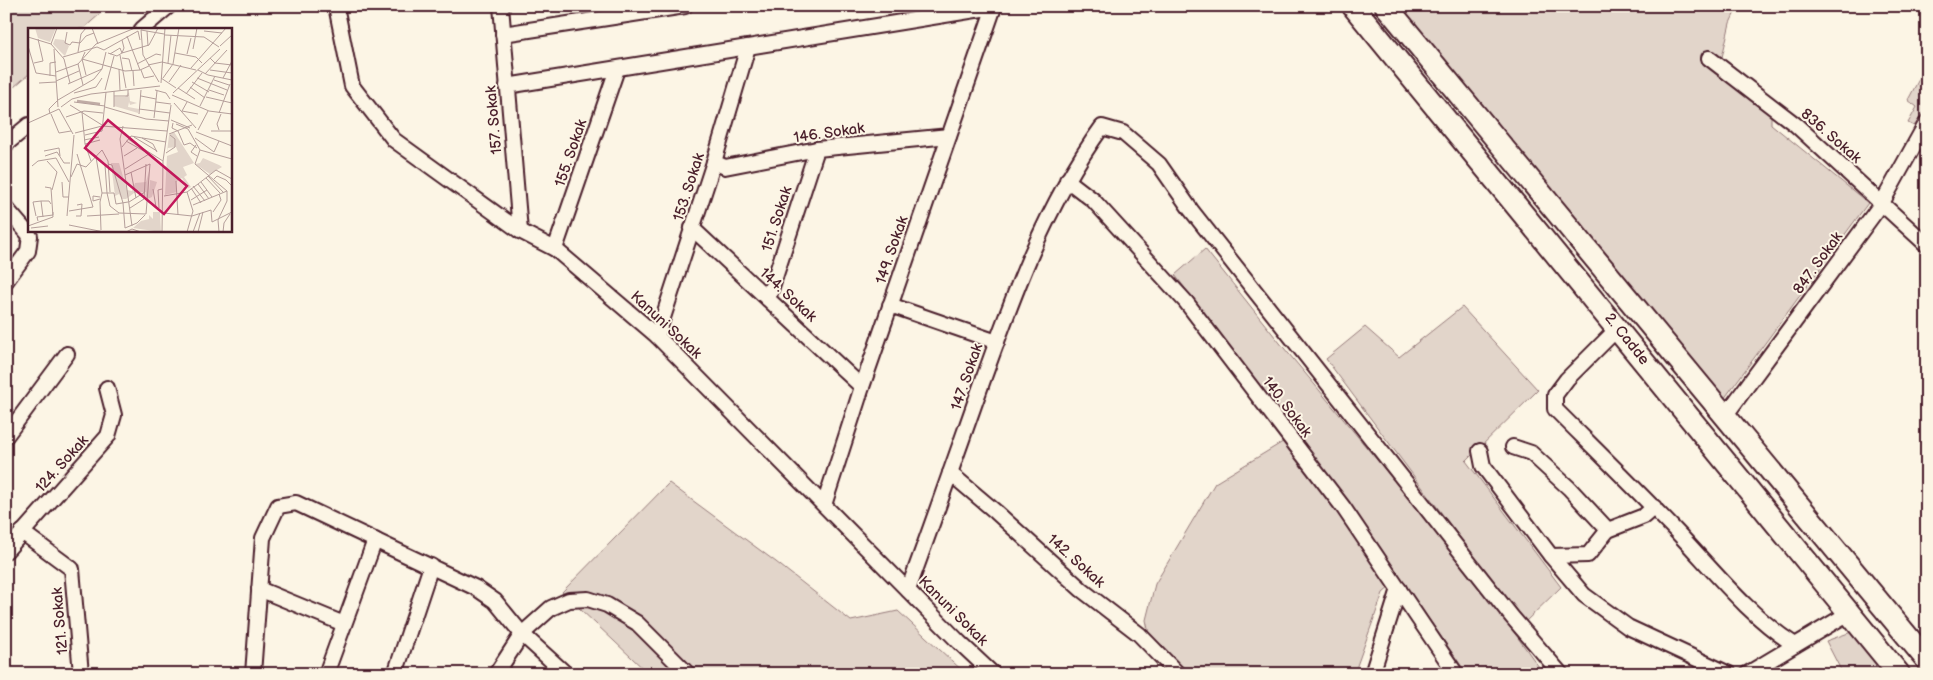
<svg xmlns="http://www.w3.org/2000/svg" width="1933" height="680" viewBox="0 0 1933 680" font-family="'Balsamiq Sans',sans-serif">
	<style>
		.green { fill: #e2d5ca; stroke: #967a7a }
		.lines { fill: none; stroke-linecap: round; stroke-linejoin: round }
		.minor-casing { stroke: #4a1f2b; stroke-width: 18 }
		.primary-casing { stroke: #4a1f2b; stroke-width: 25 }
		.minor { stroke: #fcf5e5; stroke-width: 14 }
		.primary { stroke: #fcf5e5; stroke-width: 21 }
		.labels { text-anchor: middle; dominant-baseline: central; stroke-width: 4; stroke-linejoin: round; paint-order: stroke }
		.street-label { font-size: 15px; fill: #4a1f2b; stroke: #fcf5e5 }
		.inset-river { fill: none; stroke: #c0aca5; stroke-width: 2.5 }
		.inset-road { fill: none; stroke: #b59f9b; stroke-width: 1 }
		.view { fill: #c2185b; fill-opacity: 0.15; stroke: #c2185b; stroke-width: 2.5 }
		.inset-edge { fill: none; stroke: #4a1f2b; stroke-width: 2.5 }
	</style>
	<rect width="100%" height="100%" fill="#fcf5e5"/>
	<filter id="ink" filterUnits="userSpaceOnUse"><feTurbulence type="fractalNoise" baseFrequency=".02" numOctaves="2"/><feDisplacementMap in="SourceGraphic" scale="10" xChannelSelector="R" yChannelSelector="G"/><feConvolveMatrix kernelMatrix="1 2 1 2 8 2 1 2 1" color-interpolation-filters="sRGB"/></filter>
	<g filter="url(#ink)">
		<g class="green">
			<polygon points="6,6 109,6 83,29 29,29 29,74 14,87 6,77"/>
			<polygon points="1396,6 1738,6 1730,23 1719,70 1771,116 1771,124 1868,203 1721,403"/>
			<polygon points="1927,64 1927,109 1914,126 1908,123 1917,107 1908,100"/>
			<path d="M1205,249C1242,295 1277,341 1315,385C1393,480 1473,573 1544,674H1467L1356,514L1175,275Z"/>
			<polygon points="1462,307 1538,390 1466,461 1561,587 1524,623 1326,359 1365,327 1399,357"/>
			<polygon points="1286,440 1381,568 1390,587 1383,593 1354,674 1169,674 1151,643 1146,620 1155,584 1215,483"/>
			<polygon points="669,483 776,562 851,621 898,611 966,674 649,674 562,592"/>
			<polygon points="1857,630 1888,674 1843,674 1826,641"/>
		</g>
		<g class="lines">
			<g class="minor-casing">
				<g id="minor">
					<polyline points="336,6 352,86 394,140 520,231 555,249 657,336 959,642 993,674"/>
					<polyline points="501,6 520,231"/>
					<polyline points="142,29 169,6"/>
					<polyline points="503,34 685,6"/>
					<polyline points="1709,58 1796,125 1927,245"/>
					<polyline points="507,86 994,7 862,387 824,505"/>
					<polyline points="6,144 29,125"/>
					<polyline points="714,162 725,167 817,149 949,136"/>
					<polyline points="1067,180 1093,200 1186,302 1343,507 1456,674"/>
					<polyline points="6,208 30,236 28,251 6,281"/>
					<polyline points="692,228 862,387"/>
					<polyline points="555,249 617,69"/>
					<polyline points="768,299 817,149"/>
					<polyline points="890,305 997,342"/>
					<path d="M1618,328L1567,379L1555,395V409C1596,450 1637,490 1677,532C1714,571 1749,616 1795,645"/>
					<polyline points="657,336 714,162 748,47"/>
					<polyline points="1725,416 1882,203 1927,122"/>
					<polyline points="6,436 67,354"/>
					<polyline points="1513,447 1531,453 1569,488 1608,530"/>
					<polyline points="1480,451 1483,466 1551,556 1584,595 1628,627 1729,674"/>
					<polyline points="950,473 996,512 1082,590 1139,634 1178,674"/>
					<polyline points="22,532 72,569 81,674"/>
					<polyline points="6,551 108,436 114,415 107,388"/>
					<polyline points="1551,556 1588,555 1608,530 1644,516 1654,507"/>
					<polyline points="259,589 344,624"/>
					<path d="M908,590C932,525 955,459 978,394C1011,301 1044,207 1102,127L1123,133L1159,164L1191,210L1512,617L1561,674"/>
					<polyline points="253,674 263,538 278,506 296,503 476,588 495,601 522,634 566,674"/>
					<polyline points="326,674 375,540"/>
					<polyline points="395,674 431,566"/>
					<polyline points="496,674 522,634 551,608 569,600 588,599 607,605 637,623 688,674"/>
					<polyline points="1372,674 1399,589"/>
					<polyline points="1747,674 1849,613"/>
				</g>
			</g>
			<g class="primary-casing">
				<g id="primary">
					<polyline points="1353,6 1899,674"/>
					<polyline points="1386,6 1927,660"/>
				</g>
			</g>
			<use href="#minor" class="minor"/>
			<use href="#primary" class="primary"/>
		</g>
	</g>
	<g class="labels">
		<g class="street-label">
			<text transform="translate(494 120) rotate(-95)">157. Sokak</text>
			<text transform="translate(829 133) rotate(-8)">146. Sokak</text>
			<text transform="translate(1831 136) rotate(41)">836. Sokak</text>
			<text transform="translate(571 153) rotate(-71)">155. Sokak</text>
			<text transform="translate(689 187) rotate(-72)">153. Sokak</text>
			<text transform="translate(777 219) rotate(-72)">151. Sokak</text>
			<text transform="translate(892 250) rotate(-71)">149. Sokak</text>
			<text transform="translate(1818 263) rotate(-54)">847. Sokak</text>
			<text transform="translate(788 295) rotate(43)">144. Sokak</text>
			<text transform="translate(666 325) rotate(43)">Kanuni Sokak</text>
			<text transform="translate(1627 339) rotate(51)">2. Cadde</text>
			<text transform="translate(967 377) rotate(-71)">147. Sokak</text>
			<text transform="translate(1287 407) rotate(53)">140. Sokak</text>
			<text transform="translate(62 464) rotate(-48)">124. Sokak</text>
			<text transform="translate(1076 561) rotate(42)">142. Sokak</text>
			<text transform="translate(953 611) rotate(45)">Kanuni Sokak</text>
			<text transform="translate(60 621) rotate(-95)">121. Sokak</text>
		</g>
	</g>
	<g transform="translate(28 28)">
		<rect width="204" height="204" fill="#fcf5e5"/>
		<path d="M7,0H28L22,14L10,10ZM27,11L36,12L41,18L37,28L25,16ZM101,64L102,73L109,75L102,77L101,74L100,79L111,81L110,85L86,78V69H97ZM146,104L166,135L155,139L159,147L156,149L163,159L154,163L160,160L154,150L148,154L149,164L137,167L139,128L150,124L148,119L140,120L139,124L141,107ZM175,130L191,137L194,139L182,146L167,136L172,135ZM83,135H91L99,162L104,163L107,155L118,154L121,143V164L122,152L129,154L124,169L117,172L118,164L106,165L98,171H94L91,166L87,168ZM125,184H132L133,204L105,200L113,193L121,191V187L125,191Z" fill="#e2d5ca"/>
		<path class="inset-river" d="M49,73L72,76"/>
		<path class="inset-road" d="M64,0L70,16M119,3L120,18M176,3L194,5M39,4L37,15L42,17L44,14M137,7L176,9L191,19M99,8L112,42M0,9L23,16L36,31L42,55M44,14L52,15L58,8L66,5M23,16L29,0M0,18L8,45L28,48M192,18L204,7M26,21L30,79M165,21L169,0M50,24L53,6L58,0M57,24L54,31L58,47M80,25L89,28L94,25L96,20L94,12M147,25L168,29L174,35M82,26L92,20L94,25L121,17L130,0M159,26L163,10M92,27L98,60M35,29L69,19L76,22L110,3L112,12M94,30L101,31L104,43M182,30L187,35L204,37M54,31L97,43L112,42L121,38M6,35L15,33L10,11M140,35L143,7M50,36L55,57M109,36L128,26L133,27M120,37L134,34L168,42M163,40L198,0M91,41L92,62M113,42L116,50L126,48M170,42L180,47L204,52M182,42L204,45M105,43L106,58M28,44L50,36L68,16L107,0M177,46L199,22M22,48V35L28,34M133,50L148,60M135,50L145,36L151,0M169,50L199,62M195,50L204,33M186,52L201,57M28,53L51,43M131,54L115,27L113,2L136,6M141,54L153,37M164,54L181,64M11,55L28,54M133,55L137,0M40,56L74,41M162,59L177,70M150,60L167,71M77,62L86,28M127,62L138,65L142,71M181,62L196,67M46,65L68,59L74,50M145,65L192,21M158,66L174,45M144,67L181,83L204,86M86,68H100V62M113,68L128,71M178,69L204,75M46,74L77,78M128,74L143,76M159,74L154,83L170,86M146,75L168,100M42,77L74,97M172,78L187,48M33,79L44,71L63,66L132,58M77,79L118,91L141,93M86,79V63M31,81L45,106M111,81L142,85M54,84L57,116L63,133M191,85L202,56M22,86L21,81L30,72L66,51L74,41L78,24M23,86L31,105L43,103M111,86L113,62M38,89L56,83L75,85M126,90L129,63M143,92L162,100M0,95L31,81M145,95L144,100L150,103L156,117L162,115L169,120M148,96L160,101L172,122L204,131M95,98L92,111L104,198M170,102L180,83M191,102L189,96L193,86M183,103H204M168,104L204,118M47,105L74,98L139,103M141,106L164,97M57,107L74,103L78,64M106,109L129,123M114,110L125,116L129,124M167,110L186,124L191,113M100,111L135,133M56,112L71,109M57,116L72,112M168,117L163,124L169,128M94,119L103,108L138,114M172,122L167,136L199,163V173L190,192L191,204M16,123L31,120L32,128M138,125L147,119V111L142,107M17,128L29,124L36,135H42M96,128L109,120M68,129L74,165M19,133L29,144L24,162M80,136L84,137L95,175M4,138L10,133L28,130L41,154M97,141L121,126L98,113M103,144L108,170M97,147L122,136L118,186L91,185L82,178L79,165H86L88,176L100,174M180,148L195,164M43,149L49,136L58,139L74,122L80,133L82,164M178,150L192,165M186,151L189,148L198,152L204,158M148,153L150,187M34,154L35,169H41M173,154L184,169M170,156L188,142L204,151M165,158L177,173M163,160L173,175M125,161L128,179M159,164L170,156L181,171M136,168L159,164M72,171L65,173V168L72,169M163,172L179,162M101,174L117,164M95,175L97,200L109,195L117,187M165,177L199,163M102,180L116,171L118,136M131,180L130,162L134,161M41,183L65,179L49,126M185,184L193,172L191,166M136,185L164,188L183,182L184,194L204,184M8,188L5,174L13,173M39,188L46,107M48,188H53L54,176L49,177M59,188L91,186M15,189L13,173H21L23,176M10,193L9,189L25,187V184M41,197L76,204M0,198L25,189L23,160L17,159M3,200L20,198M73,202L72,174L74,165H79L77,137M98,204L104,201L113,204M134,204L135,133L143,77M159,204L165,183L159,164M165,204L172,185M170,204L175,184M195,204L196,195L202,186"/>
		<path class="view" d="M80,92L159,158L136,186L57,120Z"/>
		<rect width="204" height="204" class="inset-edge"/>
	</g>
	<rect width="1933" height="680" fill="none" stroke="#fcf5e5" stroke-width="25"/>
	<rect x="12" y="12" width="1908" height="655" fill="none" stroke="#4a1f2b" stroke-width="2" filter="url(#ink)"/>
</svg>
